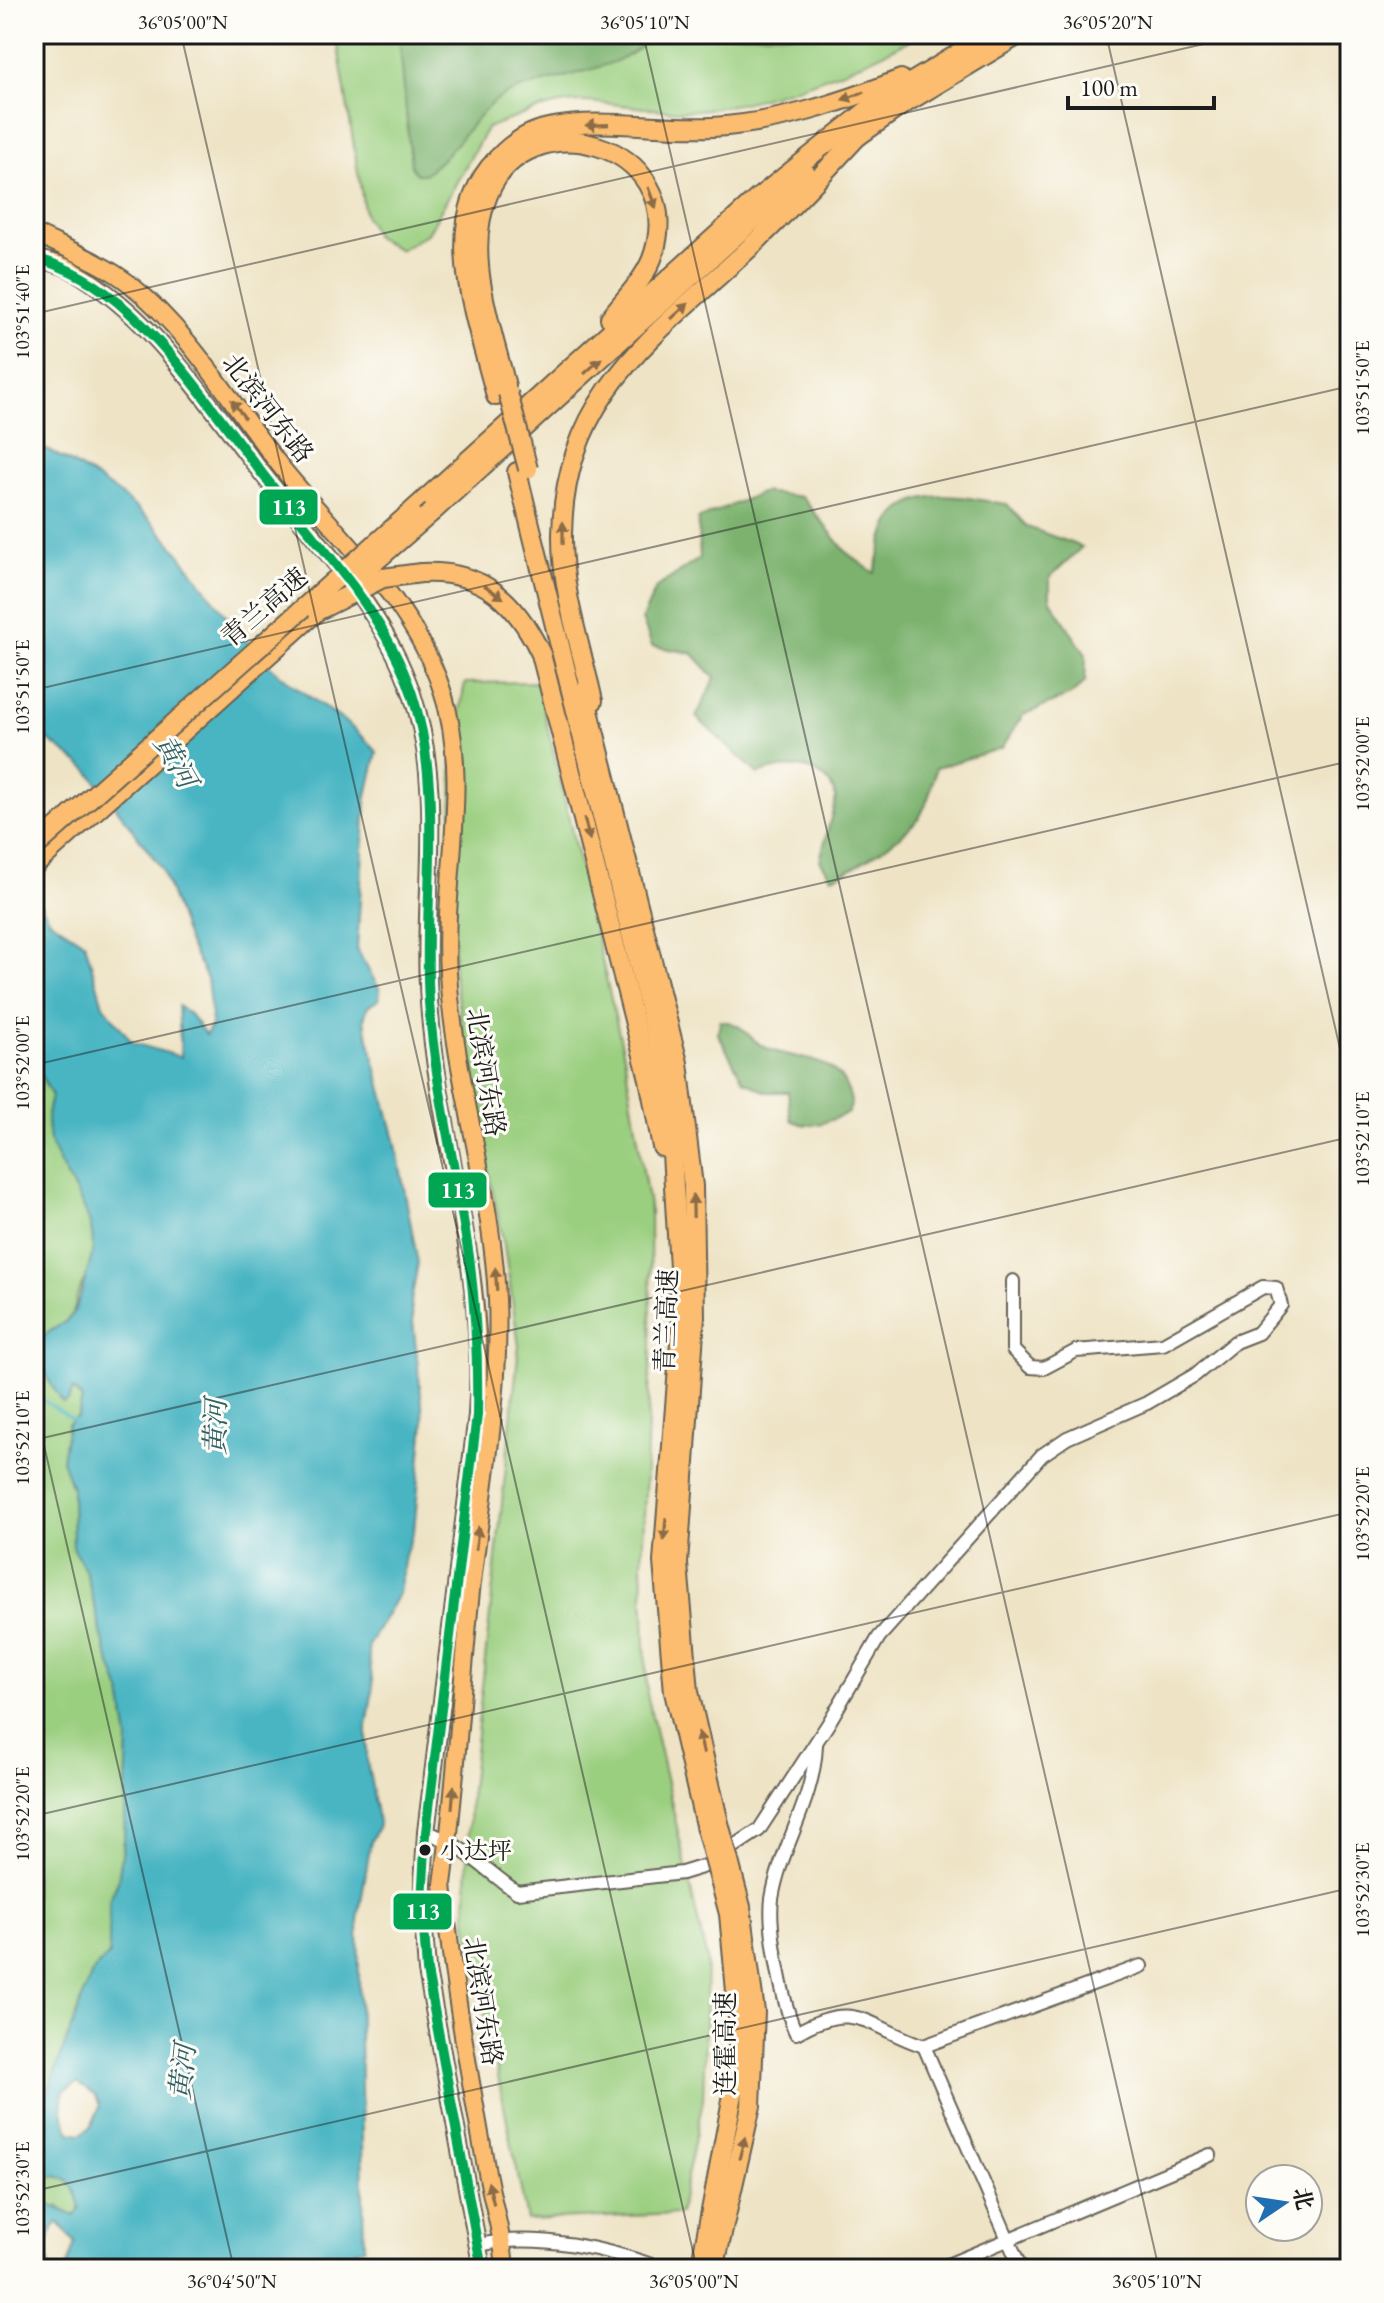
<svg xmlns="http://www.w3.org/2000/svg" width="1384" height="2303" viewBox="0 0 1384 2303" font-family="'EB Garamond','Noto Serif SC',serif">
	<style>
		.green { fill: #9bcf80; stroke: #5c764e; stroke-width: 2 }
		.forest { fill: #7cb26e; stroke: #4c6745; stroke-width: 2 }
		.water { fill: #48b5c3; stroke: #326870; stroke-width: 2; fill-rule: evenodd }
		.lines { fill: none; stroke-linecap: round; stroke-linejoin: round }
		.stream { stroke: #48b5c3; stroke-width: 3 }
		.minor-casing { stroke: #666257; stroke-width: 16 }
		.major-casing { stroke: #666257; stroke-width: 20 }
		.highway-casing { stroke: #666257; stroke-width: 22 }
		.minor { stroke: #fff; stroke-width: 12 }
		.major { stroke: #fcbd6f; stroke-width: 16 }
		.highway { stroke: #fcbd6f; stroke-width: 18 }
		.highway-bridge-casing { stroke: #666257; stroke-width: 22; stroke-linecap: butt }
		.highway-bridge { stroke: #fcbd6f; stroke-width: 18 }
		.bus-1-casing { stroke: #fdfcf7; stroke-width: 16 }
		.bus-1 { stroke: #00a651; stroke-width: 10 }
		.oneway { fill: #8c6c46 }
		.ticks { fill: none; stroke: #1c1c1c; stroke-width: 2; stroke-opacity: 0.45 }
		.bus-dot { fill: #1c1c1c; stroke: #fdfcf7; stroke-width: 3 }
		.labels { text-anchor: middle; dominant-baseline: central; stroke-width: 6; stroke-linejoin: round; paint-order: stroke }
		.bus-label { font-size: 24px; fill: #1c1c1c; stroke: #fdfcf7; text-anchor: start }
		.street-label { font-size: 26px; fill: #1c1c1c; stroke: #fdfcf7 }
		.water-label { font-size: 28px; font-style: italic; fill: #306167; stroke: #fdfcf7 }
		.line-badge { stroke: #fdfcf7; stroke-width: 3 }
		.badge-label { font-size: 22px; text-anchor: middle; font-weight: bold; fill: #fff }
		.neatline { fill: none; stroke: #1c1c1c; stroke-width: 3 }
		.ticks-label { font-size: 20px; text-anchor: middle; fill: #1c1c1c }
	</style>
	<rect width="100%" height="100%" fill="#fdfcf7"/>
	<filter id="ink" filterUnits="userSpaceOnUse"><feTurbulence type="fractalNoise" baseFrequency=".0125" numOctaves="2"/><feDisplacementMap in="SourceGraphic" scale="16" xChannelSelector="R" yChannelSelector="G"/><feConvolveMatrix kernelMatrix="1 2 1 2 8 2 1 2 1" color-interpolation-filters="sRGB"/></filter>
	<filter id="wash" filterUnits="userSpaceOnUse"><feTurbulence type="fractalNoise" baseFrequency=".006" numOctaves="4" result="noise"/><feDisplacementMap in="SourceGraphic" scale="32" xChannelSelector="R" yChannelSelector="G"/><feGaussianBlur stdDeviation="1.8" result="paint"/><feColorMatrix in="noise" values="0 0 0 0 0 0 0 0 0 0 0 0 0 0 0 0 0 1.4 0 .05"/><feComposite in="paint" operator="in"/></filter>
	<g filter="url(#wash)">
		<rect width="100%" height="100%" fill="#eee3c5"/>
		<g class="green">
			<path d="M336,34H921C858,69 751,111 678,111C646,110 613,102 581,102C549,102 516,118 487,128L428,233L400,250L376,237L365,216Z"/>
			<polygon points="537,682 624,1055 650,1212 651,1348 642,1564 647,1694 707,1961 703,2100 679,2214 527,2220 466,1918 470,1798 519,1346 504,1245 472,1094 454,975 452,751 465,683"/>
			<path d="M34,1048L36,1066L52,1096C29,1152 93,1191 93,1244C94,1264 84,1278 77,1296C75,1302 76,1309 72,1314C66,1325 49,1331 39,1341C35,1361 50,1383 62,1399L72,1389L82,1399L78,1416L68,1424L62,1460L72,1488L73,1547L86,1572L106,1651L121,1692L128,1740L124,1841L118,1881L109,1901V1955C70,1988 53,2119 36,2171L44,2177C67,2169 84,2194 78,2214L71,2216L58,2206L34,2240Z"/>
		</g>
		<g class="forest">
			<path d="M399,34H650C632,73 535,76 498,99C475,114 452,156 424,174H416L411,166Z"/>
			<path d="M763,492L802,497L847,553L874,573C880,559 881,540 888,526C911,481 968,499 1007,504L1027,527L1082,547L1050,577V599L1086,655L1085,682L1071,695L1023,715L1002,748L936,768C932,785 929,801 920,816C907,835 852,872 831,877L820,860L836,798C826,761 787,763 758,774L696,717L715,678L692,653L652,646L642,619L656,588L700,558L698,519Z"/>
			<path d="M720,1021C744,1023 743,1033 761,1045C788,1062 834,1052 847,1089C851,1098 853,1104 848,1113C828,1121 812,1131 791,1120L788,1092H766L743,1080L718,1034Z"/>
		</g>
		<path class="water" d="M34,444C76,462 130,497 160,531C198,574 227,623 268,664C302,697 347,716 377,752L366,800L357,950L380,990L378,1000L367,1007L364,1020L395,1140L418,1263L411,1302L424,1422L414,1531L405,1555L399,1593L368,1646L373,1688L367,1726V1761L379,1825L371,1841L358,1920L364,2248L355,2250V2269H66L75,2242L58,2222C46,2233 47,2254 50,2269H35L34,2240L42,2232V2211L50,2205L75,2216L80,2209C75,2185 66,2171 41,2178L35,2171L42,2112L52,2079L92,1973L109,1955V1901L118,1881L124,1841L128,1740L121,1692L106,1651L86,1572L73,1547L72,1488L62,1460L68,1424L78,1416L82,1399L73,1389L68,1401L63,1403L48,1379L38,1348C42,1329 62,1329 72,1315C78,1306 93,1257 93,1245C93,1191 29,1152 52,1096L36,1066L34,1048V894L50,920L85,943L103,1005L133,1043L181,1057L178,1006L190,1014L206,1035L212,1023L207,979L188,942L162,869L88,770L34,729ZM78,2083L96,2096L100,2106L91,2127L81,2134L70,2132L62,2112L64,2090Z"/>
		<g class="lines">
			<polyline class="stream" points="34,1400 46,1402 77,1422"/>
		</g>
	</g>
	<g filter="url(#ink)">
		<g class="lines">
			<g class="minor-casing">
				<g id="minor">
					<path d="M816,1745C814,1802 780,1847 772,1899C768,1928 783,2006 796,2033C857,1997 868,2028 924,2046L1141,1966"/>
					<path d="M426,1832C460,1842 487,1872 517,1892L682,1873L705,1866L759,1830L828,1724L879,1637L1042,1455L1067,1438L1147,1403L1195,1375L1235,1342L1258,1333L1281,1305L1276,1288L1263,1287L1163,1344L1076,1351L1044,1368L1030,1367L1013,1350V1281"/>
					<polyline points="924,2046 1021,2269"/>
					<path d="M480,2245C537,2232 609,2249 663,2269"/>
					<polyline points="938,2269 1210,2155"/>
				</g>
			</g>
			<g class="major-casing">
				<g id="major">
					<path d="M34,233C67,249 102,262 131,285C192,334 233,407 282,468C341,541 411,598 442,690C472,782 442,878 448,973C455,1083 492,1189 497,1299C501,1396 482,1495 471,1591C461,1689 456,1787 443,1884C452,1979 469,2073 486,2167C492,2202 503,2234 505,2269"/>
					<path d="M34,258C46,261 61,264 72,270C156,317 210,409 269,482C323,549 384,611 412,694C446,796 421,898 429,1002C439,1145 487,1267 477,1415L426,1832L422,1902L427,1971L482,2269"/>
				</g>
			</g>
			<g class="highway-casing">
				<g id="highway">
					<polyline points="850,142 899,107 1020,34"/>
					<path d="M506,386C492,328 463,254 488,195C527,98 687,143 654,253C647,277 625,298 610,318"/>
					<path d="M496,396C478,323 436,221 497,159C511,144 528,132 548,128C602,117 658,130 713,127C778,123 841,103 901,79"/>
					<polyline points="517,472 659,1047 669,1105 682,1316 663,1562 674,1692 705,1825"/>
					<polyline points="411,512 758,198 874,105 991,34"/>
					<polyline points="432,512 767,207 808,175"/>
					<path d="M421,573C483,570 516,601 541,654L649,1079L662,1147"/>
					<polyline points="584,691 678,1063 693,1186 695,1317 678,1564 689,1692 718,1819"/>
					<path d="M593,701C581,647 561,589 562,534C564,397 652,338 743,254C783,217 821,176 858,136"/>
					<polyline points="34,866 317,611"/>
					<polyline points="700,2269 738,2068 738,2014 729,1914"/>
					<polyline points="714,2269 751,2106 755,2012 741,1907"/>
				</g>
			</g>
			<use href="#minor" class="minor"/>
			<use href="#major" class="major"/>
			<use href="#highway" class="highway"/>
			<g class="highway-bridge-casing">
				<g id="highway-bridge">
					<polyline points="508,393 528,469"/>
					<polyline points="353,581 432,512"/>
					<polyline points="317,611 383,578 421,573"/>
					<polyline points="34,848 411,512"/>
					<polyline points="718,1819 741,1907"/>
					<polyline points="705,1825 729,1914"/>
				</g>
			</g>
			<use href="#highway-bridge" class="highway-bridge"/>
			<g class="bus-1-casing">
				<path id="bus-1" d="M34,258C72,267 102,287 130,313C182,361 221,421 264,476C318,545 383,609 412,694C445,793 422,900 429,1002C435,1088 457,1172 469,1257C476,1310 478,1362 477,1415L426,1832L422,1902L427,1971L482,2269"/>
			</g>
			<use href="#bus-1" class="bus-1"/>
		</g>
		<defs><path id="oneway-solid" d="M-6-.8H1V-3.2L6.5 0L1 3.2V.8H-6Z" transform="scale(2)"/></defs>
		<g class="oneway">
			<use href="#oneway-solid" transform="translate(853 96) rotate(161)"/>
			<use href="#oneway-solid" transform="translate(597 125) rotate(178)"/>
			<use href="#oneway-solid" transform="translate(652 198) rotate(70)"/>
			<use href="#oneway-solid" transform="translate(680 311) rotate(-42)"/>
			<use href="#oneway-solid" transform="translate(593 366) rotate(-42)"/>
			<use href="#oneway-solid" transform="translate(238 409) rotate(-127)"/>
			<use href="#oneway-solid" transform="translate(563 533) rotate(-90)"/>
			<use href="#oneway-solid" transform="translate(494 592) rotate(34)"/>
			<use href="#oneway-solid" transform="translate(587 829) rotate(76)"/>
			<use href="#oneway-solid" transform="translate(693 1206) rotate(-91)"/>
			<use href="#oneway-solid" transform="translate(496 1279) rotate(-94)"/>
			<use href="#oneway-solid" transform="translate(665 1529) rotate(95)"/>
			<use href="#oneway-solid" transform="translate(477 1538) rotate(-84)"/>
			<use href="#oneway-solid" transform="translate(701 1743) rotate(-103)"/>
			<use href="#oneway-solid" transform="translate(453 1797) rotate(-85)"/>
			<use href="#oneway-solid" transform="translate(742 2148) rotate(-75)"/>
			<use href="#oneway-solid" transform="translate(491 2193) rotate(-104)"/>
		</g>
	</g>
	<path class="ticks" d="M181,34L697,2269M643,34L1159,2269M1106,34L1350,1092M34,314L1247,34M34,690L1350,386M34,1065L1350,761M34,1402L234,2269M34,1440L1350,1137M34,1816L1350,1512M34,2191L1350,1888M1324,2269L1350,2263"/>
	<circle class="bus-dot" cx="425" cy="1850" r="7"/>
	<g class="labels">
		<g class="bus-label">
			<text x="440" y="1850">小达坪</text>
		</g>
		<g class="street-label">
			<text transform="translate(268 408) rotate(52)">北滨河东路</text>
			<text transform="translate(264 607) rotate(-41)">青兰高速</text>
			<text transform="translate(486 1072) rotate(81)">北滨河东路</text>
			<text transform="translate(666 1321) rotate(-88)">青兰高速</text>
			<text transform="translate(483 2001) rotate(81)">北滨河东路</text>
			<text transform="translate(725 2044) rotate(-90)">连霍高速</text>
		</g>
		<g class="water-label">
			<text transform="translate(176 761) rotate(60)">黄河</text>
			<text transform="translate(215 1427) rotate(-89)">黄河</text>
			<text transform="translate(182 2072) rotate(-84)">黄河</text>
		</g>
	</g>
	<g class="line-badge">
		<rect x="258" y="488" width="61" height="38" rx="8" fill="#00a651"/>
		<rect x="427" y="1171" width="61" height="38" rx="8" fill="#00a651"/>
		<rect x="392" y="1892" width="61" height="39" rx="8" fill="#00a651"/>
	</g>
	<g class="badge-label">
		<text x="289" y="515">113</text>
		<text x="458" y="1198">113</text>
		<text x="423" y="1919">113</text>
	</g>
	<rect width="1384" height="2303" fill="none" stroke="#fdfcf7" stroke-width="88"/>
	<g transform="translate(1284 2203) rotate(77)"><circle r="38" fill="#fdfcf7" stroke="#a3a29f" stroke-width="2"/>
	<path d="M0-6L14 30L0 20L-14 30Z" fill="#1f6fb2"/>
	<text y="-12" font-size="22" font-weight="bold" text-anchor="middle" fill="#1c1c1c">北</text>
	</g>
	<path d="M1068 96v12h146v-12" fill="none" stroke="#1c1c1c" stroke-width="4"/>
	<text x="1080" y="96" font-size="24" fill="#1c1c1c" stroke="#fdfcf7" stroke-width="6" paint-order="stroke">100 m</text>
	<rect x="44" y="44" width="1296" height="2215" class="neatline"/>
	<g class="ticks-label">
		<text x="183" y="29">36°05'00"N</text>
		<text x="645" y="29">36°05'10"N</text>
		<text x="1108" y="29">36°05'20"N</text>
		<text transform="translate(22 312) rotate(-90)" y="7">103°51'40"E</text>
		<text transform="translate(1362 388) rotate(-90)" y="7">103°51'50"E</text>
		<text transform="translate(22 687) rotate(-90)" y="7">103°51'50"E</text>
		<text transform="translate(1362 764) rotate(-90)" y="7">103°52'00"E</text>
		<text transform="translate(22 1063) rotate(-90)" y="7">103°52'00"E</text>
		<text transform="translate(1362 1139) rotate(-90)" y="7">103°52'10"E</text>
		<text transform="translate(22 1438) rotate(-90)" y="7">103°52'10"E</text>
		<text transform="translate(1362 1514) rotate(-90)" y="7">103°52'20"E</text>
		<text transform="translate(22 1814) rotate(-90)" y="7">103°52'20"E</text>
		<text transform="translate(1362 1890) rotate(-90)" y="7">103°52'30"E</text>
		<text transform="translate(22 2189) rotate(-90)" y="7">103°52'30"E</text>
		<text x="232" y="2288">36°04'50"N</text>
		<text x="694" y="2288">36°05'00"N</text>
		<text x="1157" y="2288">36°05'10"N</text>
	</g>
</svg>
